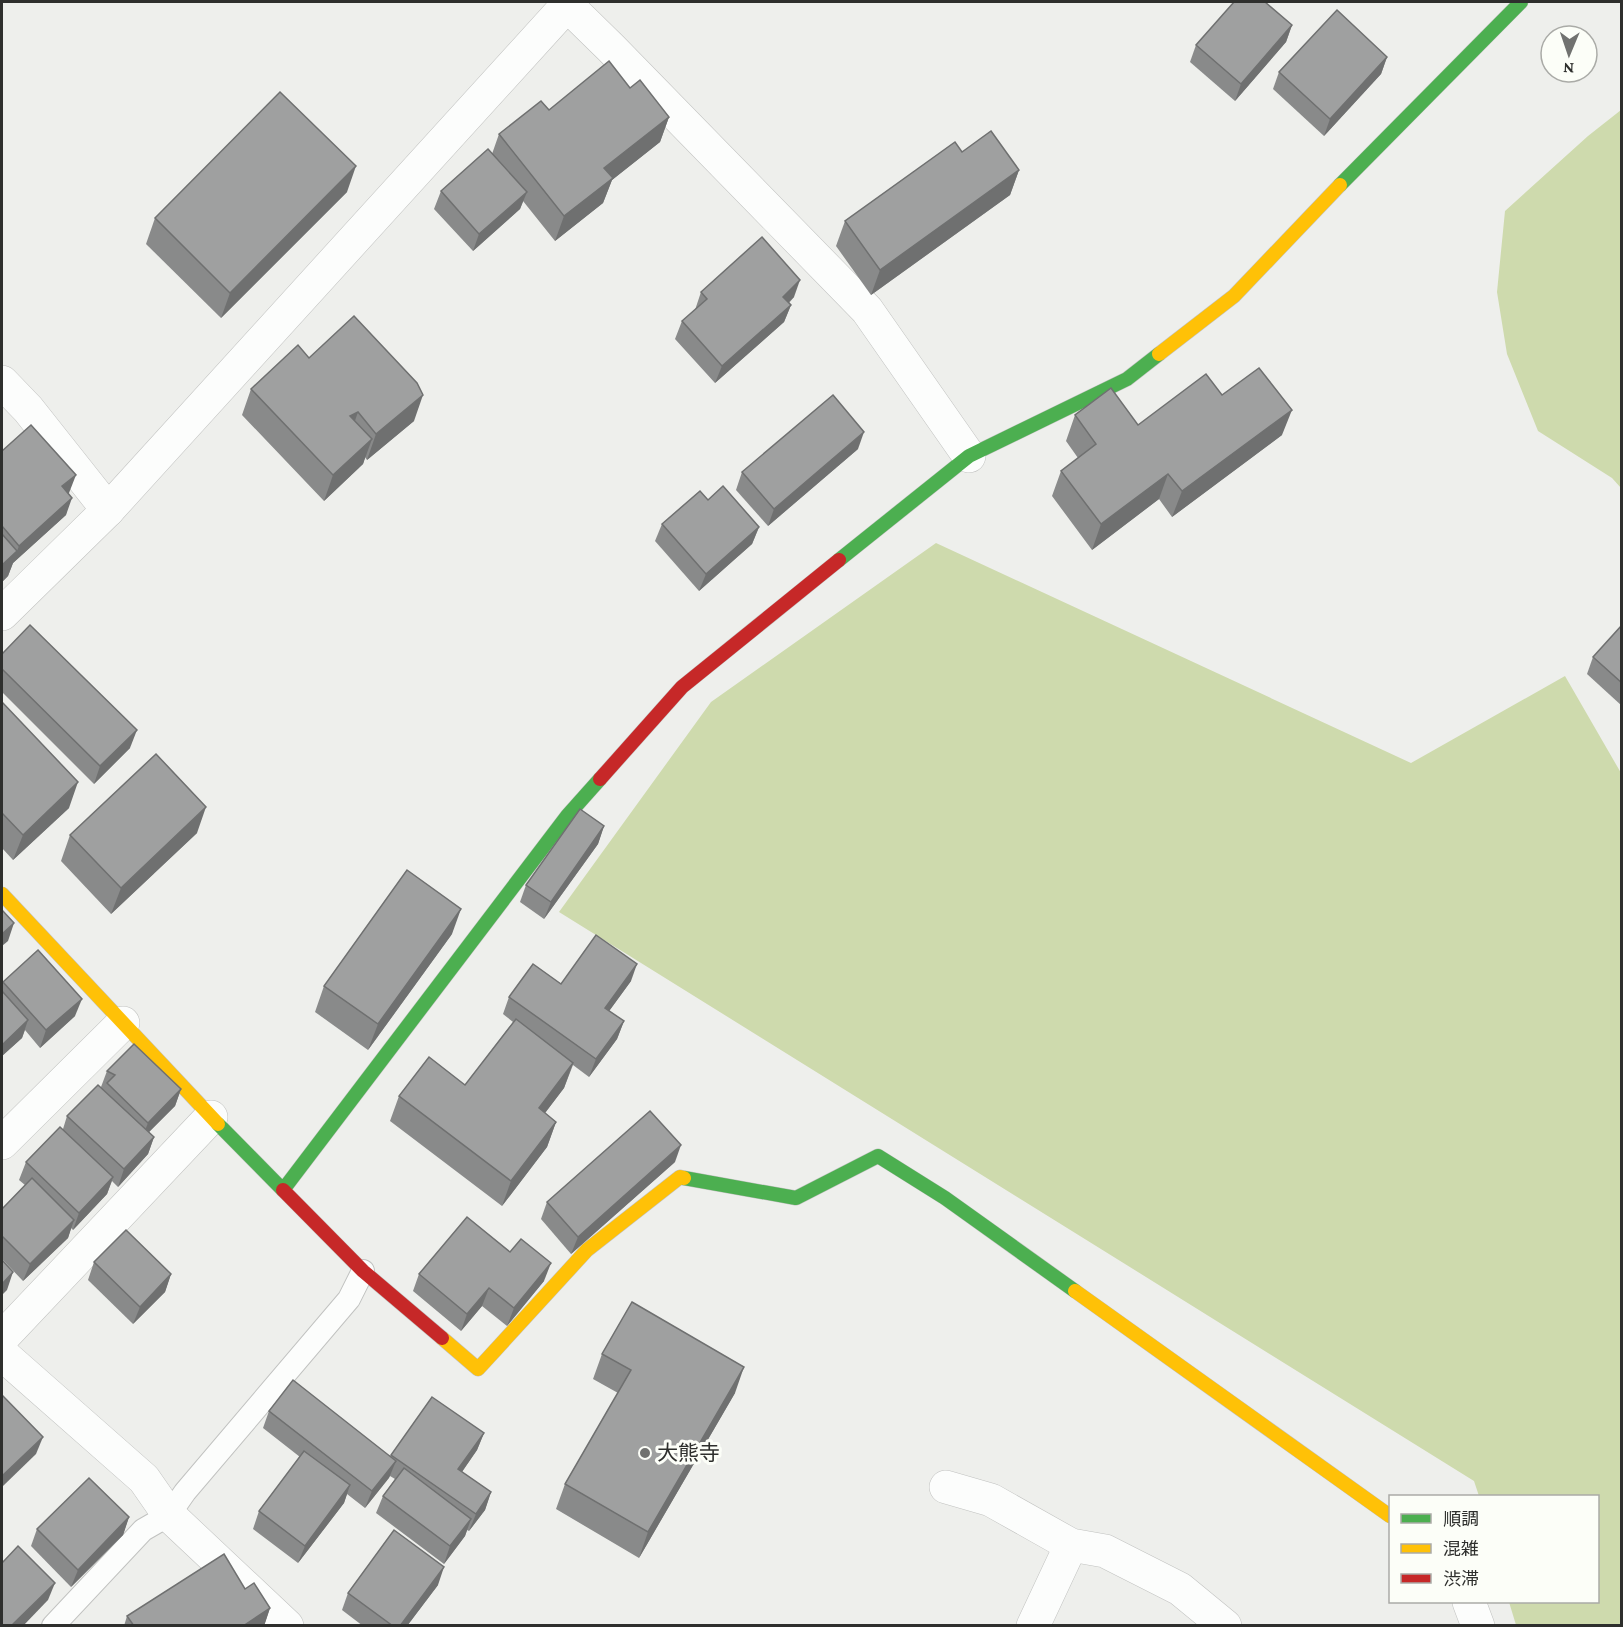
<svg xmlns="http://www.w3.org/2000/svg" width="1623" height="1627" viewBox="0 0 1623 1627" font-family="'Crimson Pro','Noto Sans JP',serif">
	<style>
		.forest { fill: #cedaad }
		.lines { fill: none; stroke-linecap: round; stroke-linejoin: round }
		.lane-casing { stroke: #c1c2c0; stroke-width: 24 }
		.street-casing { stroke: #c1c2c0; stroke-width: 34 }
		.fast-casing { stroke: #c1c2c0; stroke-width: 15 }
		.slow-casing { stroke: #c1c2c0; stroke-width: 15 }
		.jam-casing { stroke: #c1c2c0; stroke-width: 15 }
		.lane { stroke: #fcfdfc; stroke-width: 22 }
		.street { stroke: #fcfdfc; stroke-width: 33 }
		.fast { stroke: #4caf50; stroke-width: 14 }
		.slow { stroke: #ffc107; stroke-width: 14 }
		.jam { stroke: #c62828; stroke-width: 14 }
		.wall { fill: #898a8a }
		.shaded-wall { fill: #6f7070 }
		.building { fill: #9fa0a0; stroke: #6f7070; stroke-width: 1.5 }
		.poi-dot { fill: #717270; stroke: #fcfef8; stroke-width: 2 }
		.labels { text-anchor: middle; dominant-baseline: central; stroke-width: 6; stroke-linejoin: round; paint-order: stroke }
		.poi-label { font-size: 21px; fill: #2e2f2d; stroke: #fcfef8; text-anchor: start }
	</style>
	<rect width="100%" height="100%" fill="#eeefec"/>
	<g class="forest">
		<polygon points="1621,110 1621,488 1612,478 1538,431 1507,354 1497,292 1505,211 1588,136"/>
		<polygon points="936,543 1411,763 1565,676 1621,773 1621,1625 1516,1625 1509,1602 1598,1602 1598,1496 1479,1496 1474,1481 559,912 711,702"/>
	</g>
	<g class="lines">
		<g class="lane-casing">
			<polyline id="lane" points="53,1626 143,1530 169,1515 185,1492 349,1299 363,1271"/>
		</g>
		<g class="street-casing">
			<g id="street">
				<polyline points="564,2 611,48 867,310 969,456"/>
				<polyline points="2,382 28,409 108,510"/>
				<polyline points="2,614 108,510 570,2"/>
				<polyline points="2,1143 123,1023"/>
				<polyline points="2,1338 211,1117"/>
				<polyline points="2,1354 144,1479 169,1515 287,1626"/>
				<polyline points="946,1487 991,1500 1071,1545 1105,1551 1180,1589 1225,1626"/>
				<polyline points="1469,1602 1478,1626"/>
				<polyline points="1033,1626 1071,1545"/>
			</g>
		</g>
		<g class="fast-casing">
			<g id="fast">
				<polyline points="1340,185 1521,2"/>
				<polyline points="839,560 969,456 1127,379 1159,354"/>
				<polyline points="218,1124 283,1190 567,816 600,779"/>
				<polyline points="684,1178 796,1198 878,1156 945,1198 1075,1291"/>
			</g>
		</g>
		<g class="slow-casing">
			<g id="slow">
				<polyline points="1159,354 1234,296 1340,185"/>
				<polyline points="2,894 218,1124"/>
				<polyline points="1075,1291 1390,1516"/>
				<polyline points="442,1338 478,1369 587,1250 680,1177 684,1178"/>
			</g>
		</g>
		<g class="jam-casing">
			<g id="jam">
				<polyline points="600,779 682,687 839,560"/>
				<polyline points="283,1190 363,1271 442,1338"/>
			</g>
		</g>
		<use href="#lane" class="lane"/>
		<use href="#street" class="street"/>
		<use href="#fast" class="fast"/>
		<use href="#slow" class="slow"/>
		<use href="#jam" class="jam"/>
	</g>
	<g class="wall">
		<polygon points="1292,25 1286,42 1235,101 1190,62 1196,45"/>
		<polygon points="1387,57 1381,74 1324,136 1273,89 1279,72"/>
		<polygon points="630,88 669,117 660,142 612,180 603,203 555,241 523,201 520,209 473,251 434,209 441,191 492,154 499,134 549,110"/>
		<polygon points="962,152 1019,170 1010,195 871,295 836,246 845,221"/>
		<polygon points="347,192 221,318 146,244 155,218"/>
		<polygon points="701,292 794,297 789,303 791,305 784,322 715,383 675,339 682,321 695,310"/>
		<polygon points="309,358 414,421 367,460 365,457 363,464 324,501 242,415 251,389"/>
		<polygon points="1222,395 1282,435 1172,517 1159,499 1092,550 1052,496 1061,471 1078,458 1066,441 1075,415 1138,425"/>
		<polygon points="858,449 768,526 736,490 742,472"/>
		<polygon points="2,451 69,493 66,515 13,563 8,576 2,582"/>
		<polygon points="708,500 759,527 752,544 699,591 655,541 662,524"/>
		<polygon points="1622,625 1622,706 1587,674 1593,657"/>
		<polygon points="2,654 130,748 94,784 2,692"/>
		<polygon points="2,702 69,808 13,860 2,848"/>
		<polygon points="604,826 598,844 544,919 520,902 526,885"/>
		<polygon points="197,833 111,914 61,861 70,835"/>
		<polygon points="452,934 368,1050 315,1012 324,986"/>
		<polygon points="631,981 609,1011 624,1021 617,1039 589,1077 573,1065 564,1088 545,1113 556,1122 547,1147 502,1206 390,1121 399,1096 465,1085 513,1022 503,1014 509,997 561,984"/>
		<polygon points="3,982 75,1016 40,1048 25,1030 22,1038 2,1056 2,986"/>
		<polygon points="107,1071 181,1089 175,1106 149,1132 154,1137 148,1154 118,1187 112,1181 107,1194 73,1230 71,1228 68,1238 23,1281 2,1259 2,1209 25,1185 19,1180 26,1162 63,1129 67,1116 101,1087"/>
		<polygon points="675,1162 571,1254 541,1219 547,1202"/>
		<polygon points="94,1262 171,1274 165,1292 133,1324 88,1280"/>
		<polygon points="419,1274 544,1281 507,1326 482,1306 461,1331 413,1291"/>
		<polygon points="602,1354 735,1393 639,1558 556,1509 565,1484 618,1393 593,1379"/>
		<polygon points="269,1411 391,1456 391,1455 484,1433 477,1450 462,1472 491,1492 485,1510 469,1531 467,1530 465,1536 444,1564 376,1513 383,1496 395,1479 390,1476 365,1508 347,1494 344,1503 298,1563 253,1529 259,1511 300,1457 263,1428"/>
		<polygon points="129,1517 123,1535 71,1587 31,1546 37,1529"/>
		<polygon points="438,1585 407,1626 363,1626 342,1610 348,1593"/>
		<polygon points="245,1589 270,1608 264,1626 124,1626 127,1616"/>
	</g>
	<g class="shaded-wall">
		<polygon points="1292,25 1286,42 1235,101 1241,84"/>
		<polygon points="1387,57 1381,74 1324,136 1330,119"/>
		<polygon points="669,117 660,142 612,180 603,203 555,241 564,216 604,168"/>
		<polygon points="356,166 347,192 221,318 230,293"/>
		<polygon points="1019,170 1010,195 871,295 880,270"/>
		<polygon points="527,192 520,209 473,251 479,234"/>
		<polygon points="800,280 794,297 776,314 783,297"/>
		<polygon points="791,305 784,322 715,383 722,366"/>
		<polygon points="423,395 414,421 367,460 376,434"/>
		<polygon points="1292,410 1282,435 1172,517 1182,491"/>
		<polygon points="358,412 349,438 350,416"/>
		<polygon points="864,432 858,449 768,526 774,509"/>
		<polygon points="372,439 363,464 324,501 333,475"/>
		<polygon points="1168,474 1159,499 1092,550 1101,524"/>
		<polygon points="76,475 69,493 56,503 62,486"/>
		<polygon points="72,498 66,515 13,563 8,576 2,582 2,565 17,551 19,546"/>
		<polygon points="759,527 752,544 699,591 706,574"/>
		<polygon points="137,730 130,748 94,784 100,766"/>
		<polygon points="78,782 69,808 13,860 23,835"/>
		<polygon points="206,807 197,833 111,914 121,888"/>
		<polygon points="604,826 598,844 544,919 551,902"/>
		<polygon points="461,909 452,934 368,1050 378,1024"/>
		<polygon points="14,923 8,941 2,946 2,934"/>
		<polygon points="637,964 631,981 599,1025 605,1008"/>
		<polygon points="82,999 75,1016 40,1048 46,1030"/>
		<polygon points="28,1020 22,1038 2,1056 2,1045"/>
		<polygon points="624,1021 617,1039 589,1077 596,1059"/>
		<polygon points="573,1063 564,1088 529,1134 539,1108"/>
		<polygon points="181,1089 175,1106 141,1140 148,1123"/>
		<polygon points="556,1122 547,1147 502,1206 511,1181"/>
		<polygon points="154,1137 148,1154 118,1187 124,1169"/>
		<polygon points="681,1145 675,1162 571,1254 578,1237"/>
		<polygon points="113,1177 107,1194 73,1230 79,1213"/>
		<polygon points="74,1220 68,1238 23,1281 30,1264"/>
		<polygon points="551,1263 544,1281 507,1326 514,1308"/>
		<polygon points="13,1272 7,1290 2,1295 2,1284"/>
		<polygon points="171,1274 165,1292 133,1324 140,1307"/>
		<polygon points="489,1288 482,1306 461,1331 467,1314"/>
		<polygon points="744,1367 735,1393 639,1558 648,1532"/>
		<polygon points="484,1433 477,1450 452,1486 458,1469"/>
		<polygon points="43,1437 36,1454 2,1487 2,1476"/>
		<polygon points="396,1461 389,1478 365,1508 372,1491"/>
		<polygon points="350,1485 344,1503 298,1563 305,1546"/>
		<polygon points="491,1492 485,1510 469,1531 476,1514"/>
		<polygon points="129,1517 123,1535 71,1587 78,1570"/>
		<polygon points="471,1519 465,1536 444,1564 450,1546"/>
		<polygon points="444,1567 438,1585 407,1626 400,1626"/>
		<polygon points="55,1583 48,1600 23,1626 11,1626"/>
		<polygon points="270,1608 264,1626 243,1626"/>
	</g>
	<g class="building">
		<polygon points="1234,2 1265,2 1292,25 1241,84 1196,45"/>
		<polygon points="1337,10 1387,57 1330,119 1279,72"/>
		<polygon points="609,61 630,88 640,80 669,117 604,168 613,178 564,216 499,134 541,101 549,110"/>
		<polygon points="280,92 356,166 230,293 155,218"/>
		<polygon points="991,131 1019,170 880,270 845,221 955,142 962,152"/>
		<polygon points="488,149 527,192 479,234 441,191"/>
		<polygon points="762,237 800,280 783,297 791,305 722,366 682,321 707,299 701,292"/>
		<polygon points="354,316 417,383 423,395 376,434 358,412 350,416 372,439 333,475 251,389 298,345 309,358"/>
		<polygon points="1259,368 1292,410 1182,491 1168,474 1101,524 1061,471 1096,444 1075,415 1111,388 1138,425 1206,374 1222,395"/>
		<polygon points="833,395 864,432 774,509 742,472"/>
		<polygon points="31,425 76,475 62,486 72,498 19,546 2,526 2,451"/>
		<polygon points="723,486 759,527 706,574 662,524 700,491 708,500"/>
		<polygon points="2,534 17,551 2,565"/>
		<polygon points="30,625 137,730 100,766 2,669 2,654"/>
		<polygon points="1622,625 1622,683 1593,657"/>
		<polygon points="2,702 78,782 23,835 2,813"/>
		<polygon points="156,754 206,807 121,888 70,835"/>
		<polygon points="580,809 604,826 551,902 526,885"/>
		<polygon points="407,870 461,909 378,1024 324,986"/>
		<polygon points="2,910 14,923 2,934"/>
		<polygon points="596,935 637,964 605,1008 624,1021 596,1059 509,997 533,964 561,984"/>
		<polygon points="38,950 82,999 46,1030 3,982"/>
		<polygon points="2,991 28,1020 2,1045"/>
		<polygon points="516,1019 573,1063 539,1108 556,1122 511,1181 399,1096 429,1057 465,1085"/>
		<polygon points="134,1044 181,1089 148,1123 107,1083 115,1075 107,1071"/>
		<polygon points="98,1085 154,1137 124,1169 67,1116"/>
		<polygon points="650,1111 681,1145 578,1237 547,1202"/>
		<polygon points="60,1127 113,1177 79,1213 26,1162"/>
		<polygon points="32,1178 74,1220 30,1264 2,1236 2,1209"/>
		<polygon points="467,1217 510,1252 521,1239 551,1263 514,1308 489,1288 467,1314 419,1274"/>
		<polygon points="126,1230 171,1274 140,1307 94,1262"/>
		<polygon points="2,1260 13,1272 2,1284"/>
		<polygon points="632,1302 744,1367 648,1532 565,1484 631,1370 602,1354"/>
		<polygon points="293,1380 396,1461 372,1491 269,1411"/>
		<polygon points="2,1395 43,1437 2,1476"/>
		<polygon points="432,1397 484,1433 458,1469 491,1492 476,1514 391,1455"/>
		<polygon points="304,1451 350,1485 305,1546 259,1511"/>
		<polygon points="404,1468 471,1519 450,1546 383,1496"/>
		<polygon points="89,1478 129,1517 78,1570 37,1529"/>
		<polygon points="394,1530 444,1567 400,1626 393,1626 348,1593"/>
		<polygon points="18,1546 55,1583 11,1626 2,1626 2,1563"/>
		<polygon points="224,1554 245,1589 254,1583 270,1608 243,1626 134,1626 127,1616"/>
	</g>
	<circle class="poi-dot" cx="645" cy="1453" r="6"/>
	<g class="labels">
		<g class="poi-label">
			<text x="657" y="1453">大熊寺</text>
		</g>
	</g>
	<rect width="1623" height="1627" fill="none" stroke="#2e2f2d" stroke-width="6"/>
	<rect x="1389" y="1495" width="210" height="108" fill="#fcfef8" stroke="#aaaba7" stroke-width="1.5"/>
	<rect x="1401" y="1514" width="30" height="9" fill="#4caf50" stroke="#aaaba7" stroke-width="1.5"/>
	<text x="1443" y="1525" font-size="18" fill="#2e2f2d">順調</text>
	<rect x="1401" y="1544" width="30" height="9" fill="#ffc107" stroke="#aaaba7" stroke-width="1.5"/>
	<text x="1443" y="1555" font-size="18" fill="#2e2f2d">混雑</text>
	<rect x="1401" y="1574" width="30" height="9" fill="#c62828" stroke="#aaaba7" stroke-width="1.5"/>
	<text x="1443" y="1585" font-size="18" fill="#2e2f2d">渋滞</text>
	<g transform="translate(1569 54) rotate(182)"><circle r="28" fill="#fcfef8" stroke="#aaaba7" stroke-width="1.5"/>
	<path d="M0-4.5L10 22L0 15L-10 22Z" fill="#717270"/>
	<text y="-9" font-size="16" font-weight="bold" text-anchor="middle" fill="#2e2f2d">N</text>
	</g>
</svg>
